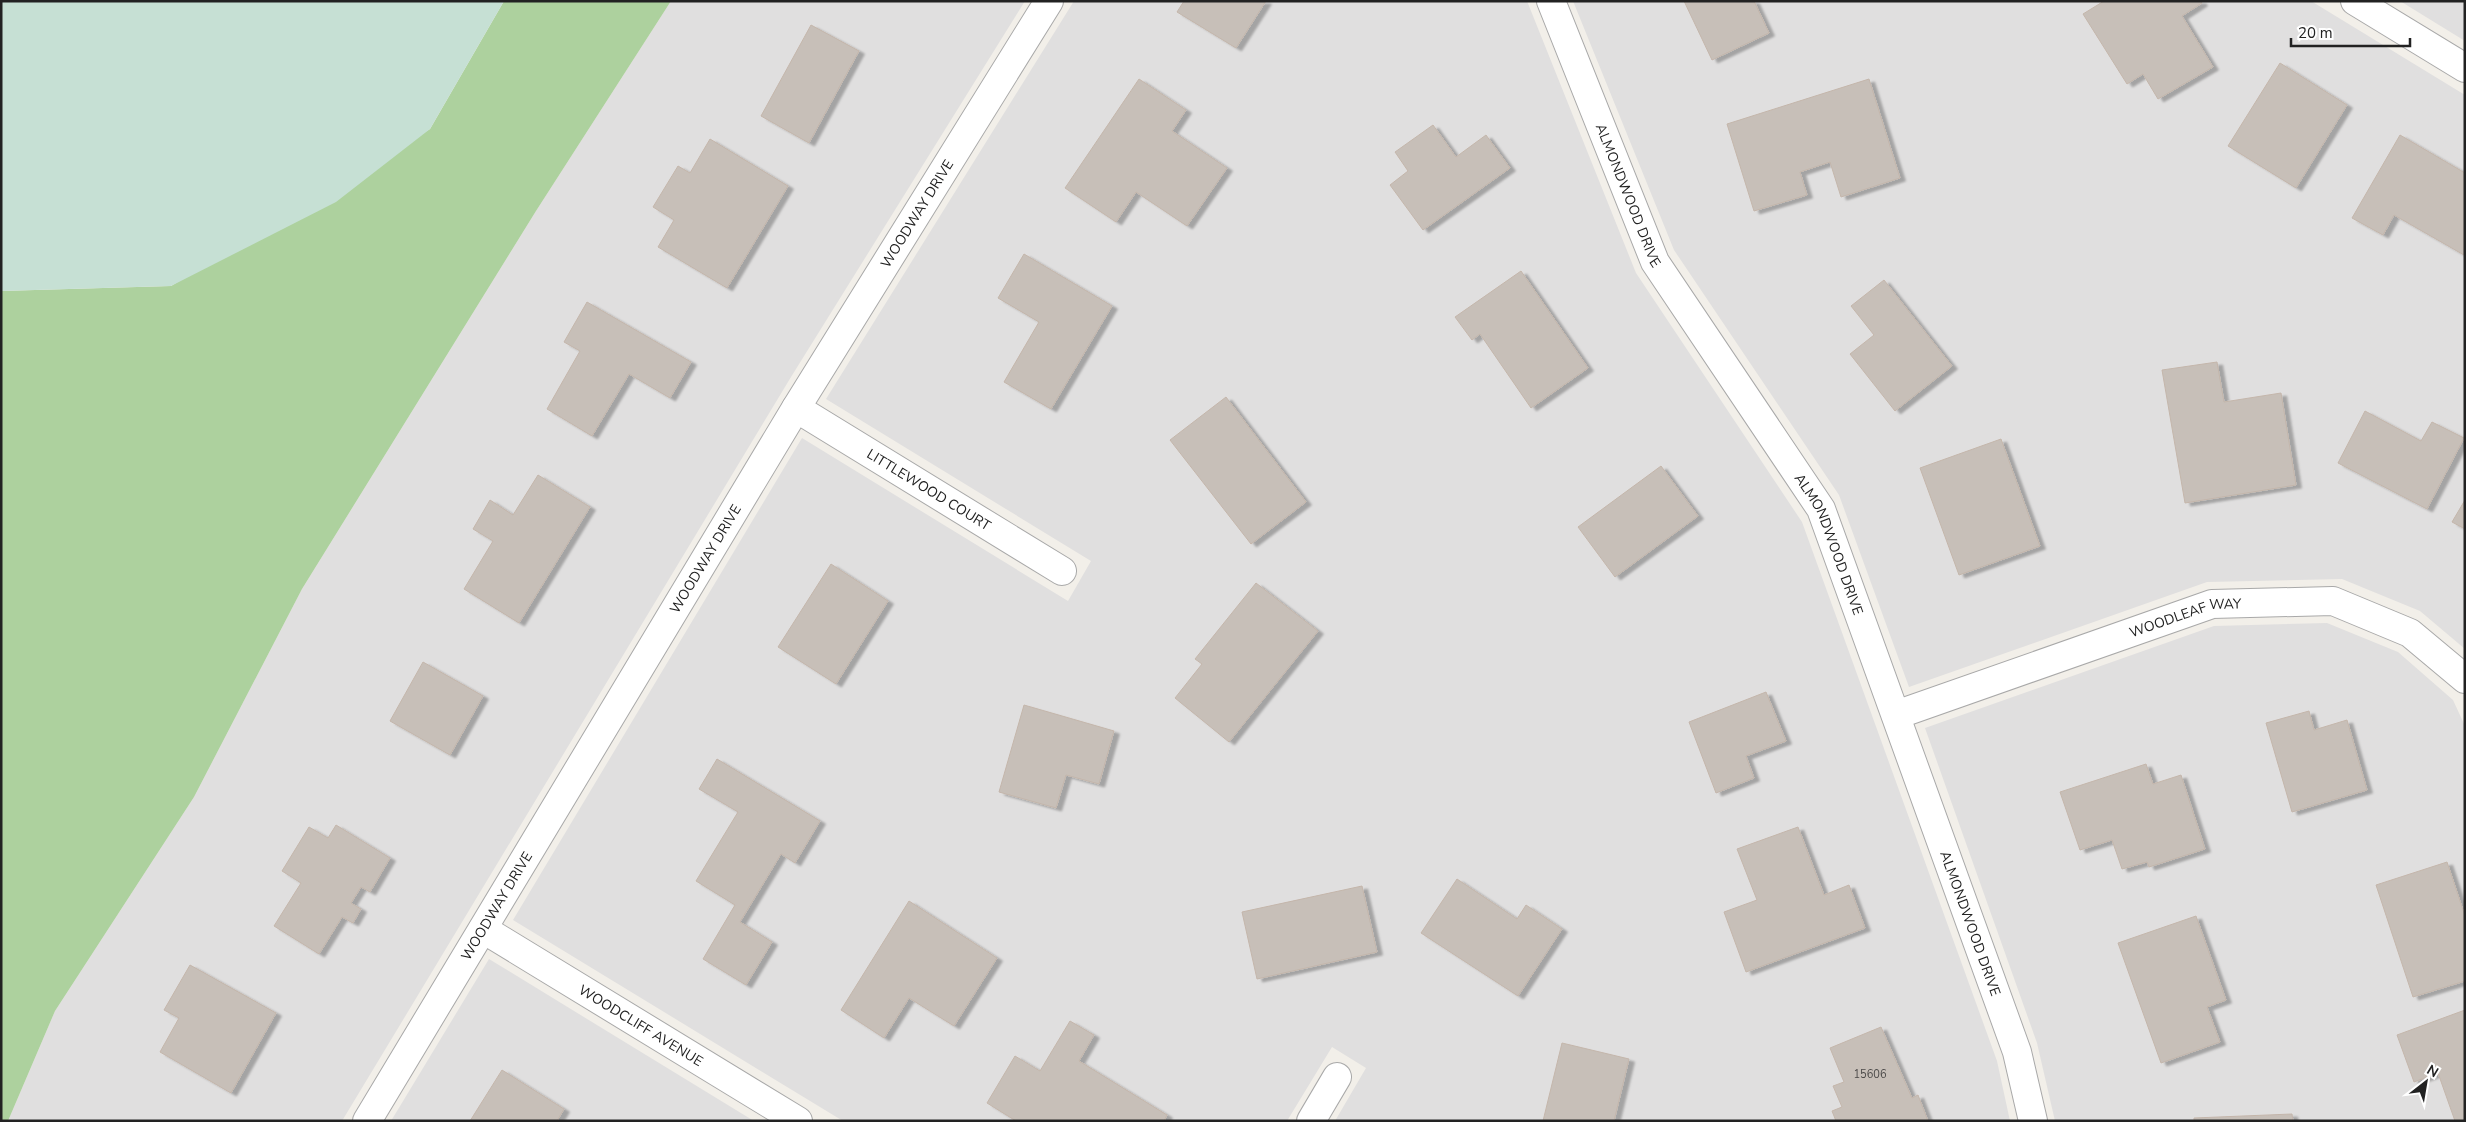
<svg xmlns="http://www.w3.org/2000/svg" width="2466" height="1122" viewBox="0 0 2466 1122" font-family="'Nunito Sans',sans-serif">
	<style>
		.residential { fill: #e0dfdf }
		.forest { fill: #add19e }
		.wetland { fill: #c6e0d4 }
		.building { fill: #c7bfb8; stroke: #c4b6ab; filter: url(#shadow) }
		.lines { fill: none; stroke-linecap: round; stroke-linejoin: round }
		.street-casing { stroke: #a9a9a9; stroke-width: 30 }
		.street { stroke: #fff; stroke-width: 28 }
		.labels { text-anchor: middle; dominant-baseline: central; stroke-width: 5; stroke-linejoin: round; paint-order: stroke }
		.number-label { font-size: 11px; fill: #4b4948 }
		.street-label { font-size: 14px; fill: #222; stroke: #fff }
	</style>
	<defs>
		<filter id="shadow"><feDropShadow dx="5.5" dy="3" stdDeviation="1" flood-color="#0004"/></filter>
	</defs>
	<rect width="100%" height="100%" fill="#f2efe9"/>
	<g class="residential">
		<polygon points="671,1 1025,1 791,377 342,1121 8,1121 55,1011 194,797 302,589 536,211"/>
		<polygon points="1074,1 1527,1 1636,273 1802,522 1997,1061 2010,1121 1335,1121 1366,1068 1332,1047 1287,1121 843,1121 513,920 802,438 1068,601 1091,561 826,399"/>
		<polygon points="1573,1 2311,1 2465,95 2465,649 2420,611 2342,579 2207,582 1909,687 1839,495 1674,250"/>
		<polygon points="2400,1 2465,1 2465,41"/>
		<polygon points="2327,623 2398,652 2453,700 2465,726 2465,1121 2055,1121 2037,1043 1925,728 2214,626"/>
		<polygon points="489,959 754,1121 391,1121"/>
	</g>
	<polygon class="forest" points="504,1 671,1 536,211 302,589 194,797 55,1011 8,1121 1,1121 1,291 171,286 430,129"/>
	<polygon class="wetland" points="1,1 504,1 430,129 336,202 171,286 1,291"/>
	<g class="building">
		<polygon points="1184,1 1266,1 1236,48 1177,12"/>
		<polygon points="1684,1 1754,1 1769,33 1712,60"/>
		<polygon points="2104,1 2201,1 2202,3 2182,16 2213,67 2158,99 2143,74 2127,84 2083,14"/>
		<polygon points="811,25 859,51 809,143 761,116"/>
		<polygon points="2280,63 2347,105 2296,188 2228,146"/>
		<polygon points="1139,79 1186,110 1172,131 1227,168 1187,226 1136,192 1116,222 1065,188"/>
		<polygon points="1869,79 1900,178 1841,197 1830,162 1800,172 1807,195 1754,211 1727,124"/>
		<polygon points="1433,125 1456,157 1486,135 1510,168 1423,230 1390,185 1408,171 1395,152"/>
		<polygon points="2400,135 2465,173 2464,255 2394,215 2383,235 2352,218"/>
		<polygon points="710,139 788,186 727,288 658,247 674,220 653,207 678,166 690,173"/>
		<polygon points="1024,254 1112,306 1051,409 1004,382 1039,322 998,298"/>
		<polygon points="1521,271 1588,368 1531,408 1480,334 1472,340 1455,317"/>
		<polygon points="1884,280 1952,366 1895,411 1850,354 1874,335 1851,306"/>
		<polygon points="587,302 691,362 670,398 629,374 592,436 547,409 580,351 564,342"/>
		<polygon points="2217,362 2224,402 2281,393 2296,485 2185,503 2162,370"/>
		<polygon points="1226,397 1306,502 1251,544 1170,440"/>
		<polygon points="2365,411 2421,441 2432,422 2464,438 2427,509 2338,463"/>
		<polygon points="2001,439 2040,546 1959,575 1920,468"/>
		<polygon points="1661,466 1698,516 1615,577 1578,527"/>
		<polygon points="538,475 590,507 519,623 464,589 493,541 473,529 490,500 513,515"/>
		<polygon points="2465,500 2465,529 2452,522"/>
		<polygon points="831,564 888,601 836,684 778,647"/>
		<polygon points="1256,583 1318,631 1229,742 1175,698 1202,664 1195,659"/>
		<polygon points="423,662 483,696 450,755 390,721"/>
		<polygon points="1766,692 1786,741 1746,756 1754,778 1716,793 1689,722"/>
		<polygon points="1024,705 1114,731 1099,784 1066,775 1056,808 999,792"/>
		<polygon points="2309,711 2314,730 2347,720 2367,790 2292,812 2266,723"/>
		<polygon points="717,759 820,821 795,863 781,854 740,922 772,942 746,985 703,959 735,905 696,881 738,812 699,789"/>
		<polygon points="2146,764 2153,784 2181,775 2205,849 2149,867 2147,862 2122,869 2112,840 2080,850 2060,792"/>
		<polygon points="336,825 390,858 370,892 361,887 351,903 361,909 353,923 342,917 319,954 274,926 301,883 282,871 309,827 328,838"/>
		<polygon points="1798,827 1824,895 1849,885 1865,928 1746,972 1724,912 1757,900 1737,849"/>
		<polygon points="2447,862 2465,916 2465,981 2413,997 2376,885"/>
		<polygon points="1457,879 1517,919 1526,905 1562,929 1518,996 1421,933"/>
		<polygon points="1362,886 1377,952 1257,979 1242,912"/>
		<polygon points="909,901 997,958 954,1026 909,998 884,1038 841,1010"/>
		<polygon points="2196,916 2226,1000 2207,1007 2220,1042 2161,1063 2118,943"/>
		<polygon points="190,965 276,1013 231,1093 160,1052 179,1018 164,1010"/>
		<polygon points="2465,1010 2465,1121 2455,1121 2438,1073 2414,1082 2397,1035"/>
		<polygon points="1070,1021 1094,1035 1079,1061 1167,1115 1164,1121 1016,1121 987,1103 1015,1056 1040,1071"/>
		<polygon points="1881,1027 1912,1098 1918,1095 1928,1121 1836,1121 1832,1111 1842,1107 1833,1086 1844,1082 1830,1048"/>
		<polygon points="1562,1043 1629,1059 1614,1121 1543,1121"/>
		<polygon points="502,1070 564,1109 557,1121 470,1121"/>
		<polygon points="2292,1114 2293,1121 2194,1121 2194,1118"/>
	</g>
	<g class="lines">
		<g class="street-casing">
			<g id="street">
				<path id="s1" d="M1551,1L1655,262L1821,509L2017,1052L2033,1121"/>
				<polyline points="2355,1 2465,68"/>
				<path id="s2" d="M796,408L1062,571"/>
				<path id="s3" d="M1896,715L2212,604L2333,601L2410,633L2465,679"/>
				<path id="s4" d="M483,929L798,1121"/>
				<path id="s5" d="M367,1121L796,408L1049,1"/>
				<polyline points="1311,1121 1337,1077"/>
			</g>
		</g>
		<use href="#street" class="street"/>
	</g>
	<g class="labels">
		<g class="number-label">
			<text x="1870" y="1074">15606</text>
		</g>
		<g class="street-label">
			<text stroke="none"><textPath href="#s1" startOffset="209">ALMONDWOOD DRIVE</textPath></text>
			<text stroke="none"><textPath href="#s5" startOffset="1061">WOODWAY DRIVE</textPath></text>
			<text stroke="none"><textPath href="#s2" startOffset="156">LITTLEWOOD COURT</textPath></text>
			<text stroke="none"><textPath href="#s1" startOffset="614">ALMONDWOOD DRIVE</textPath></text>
			<text stroke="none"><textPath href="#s5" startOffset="656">WOODWAY DRIVE</textPath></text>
			<text stroke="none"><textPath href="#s3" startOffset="306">WOODLEAF WAY</textPath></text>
			<text stroke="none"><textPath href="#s5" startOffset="251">WOODWAY DRIVE</textPath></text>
			<text stroke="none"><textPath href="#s1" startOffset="1019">ALMONDWOOD DRIVE</textPath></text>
			<text stroke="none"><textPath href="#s4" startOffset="185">WOODCLIFF AVENUE</textPath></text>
		</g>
	</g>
	<rect width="2466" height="1122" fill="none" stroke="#222222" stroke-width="5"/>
	<g transform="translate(2426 1082) rotate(31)" stroke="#ffffff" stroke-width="4" paint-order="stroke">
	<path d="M0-4L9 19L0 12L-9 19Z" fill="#222222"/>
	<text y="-8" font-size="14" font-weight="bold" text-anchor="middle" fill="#222222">N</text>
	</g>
	<path d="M2291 38v8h119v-8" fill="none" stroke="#222222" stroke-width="2.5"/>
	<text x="2298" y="38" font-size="15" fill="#222222" stroke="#ffffff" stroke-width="4" paint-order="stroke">20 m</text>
</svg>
